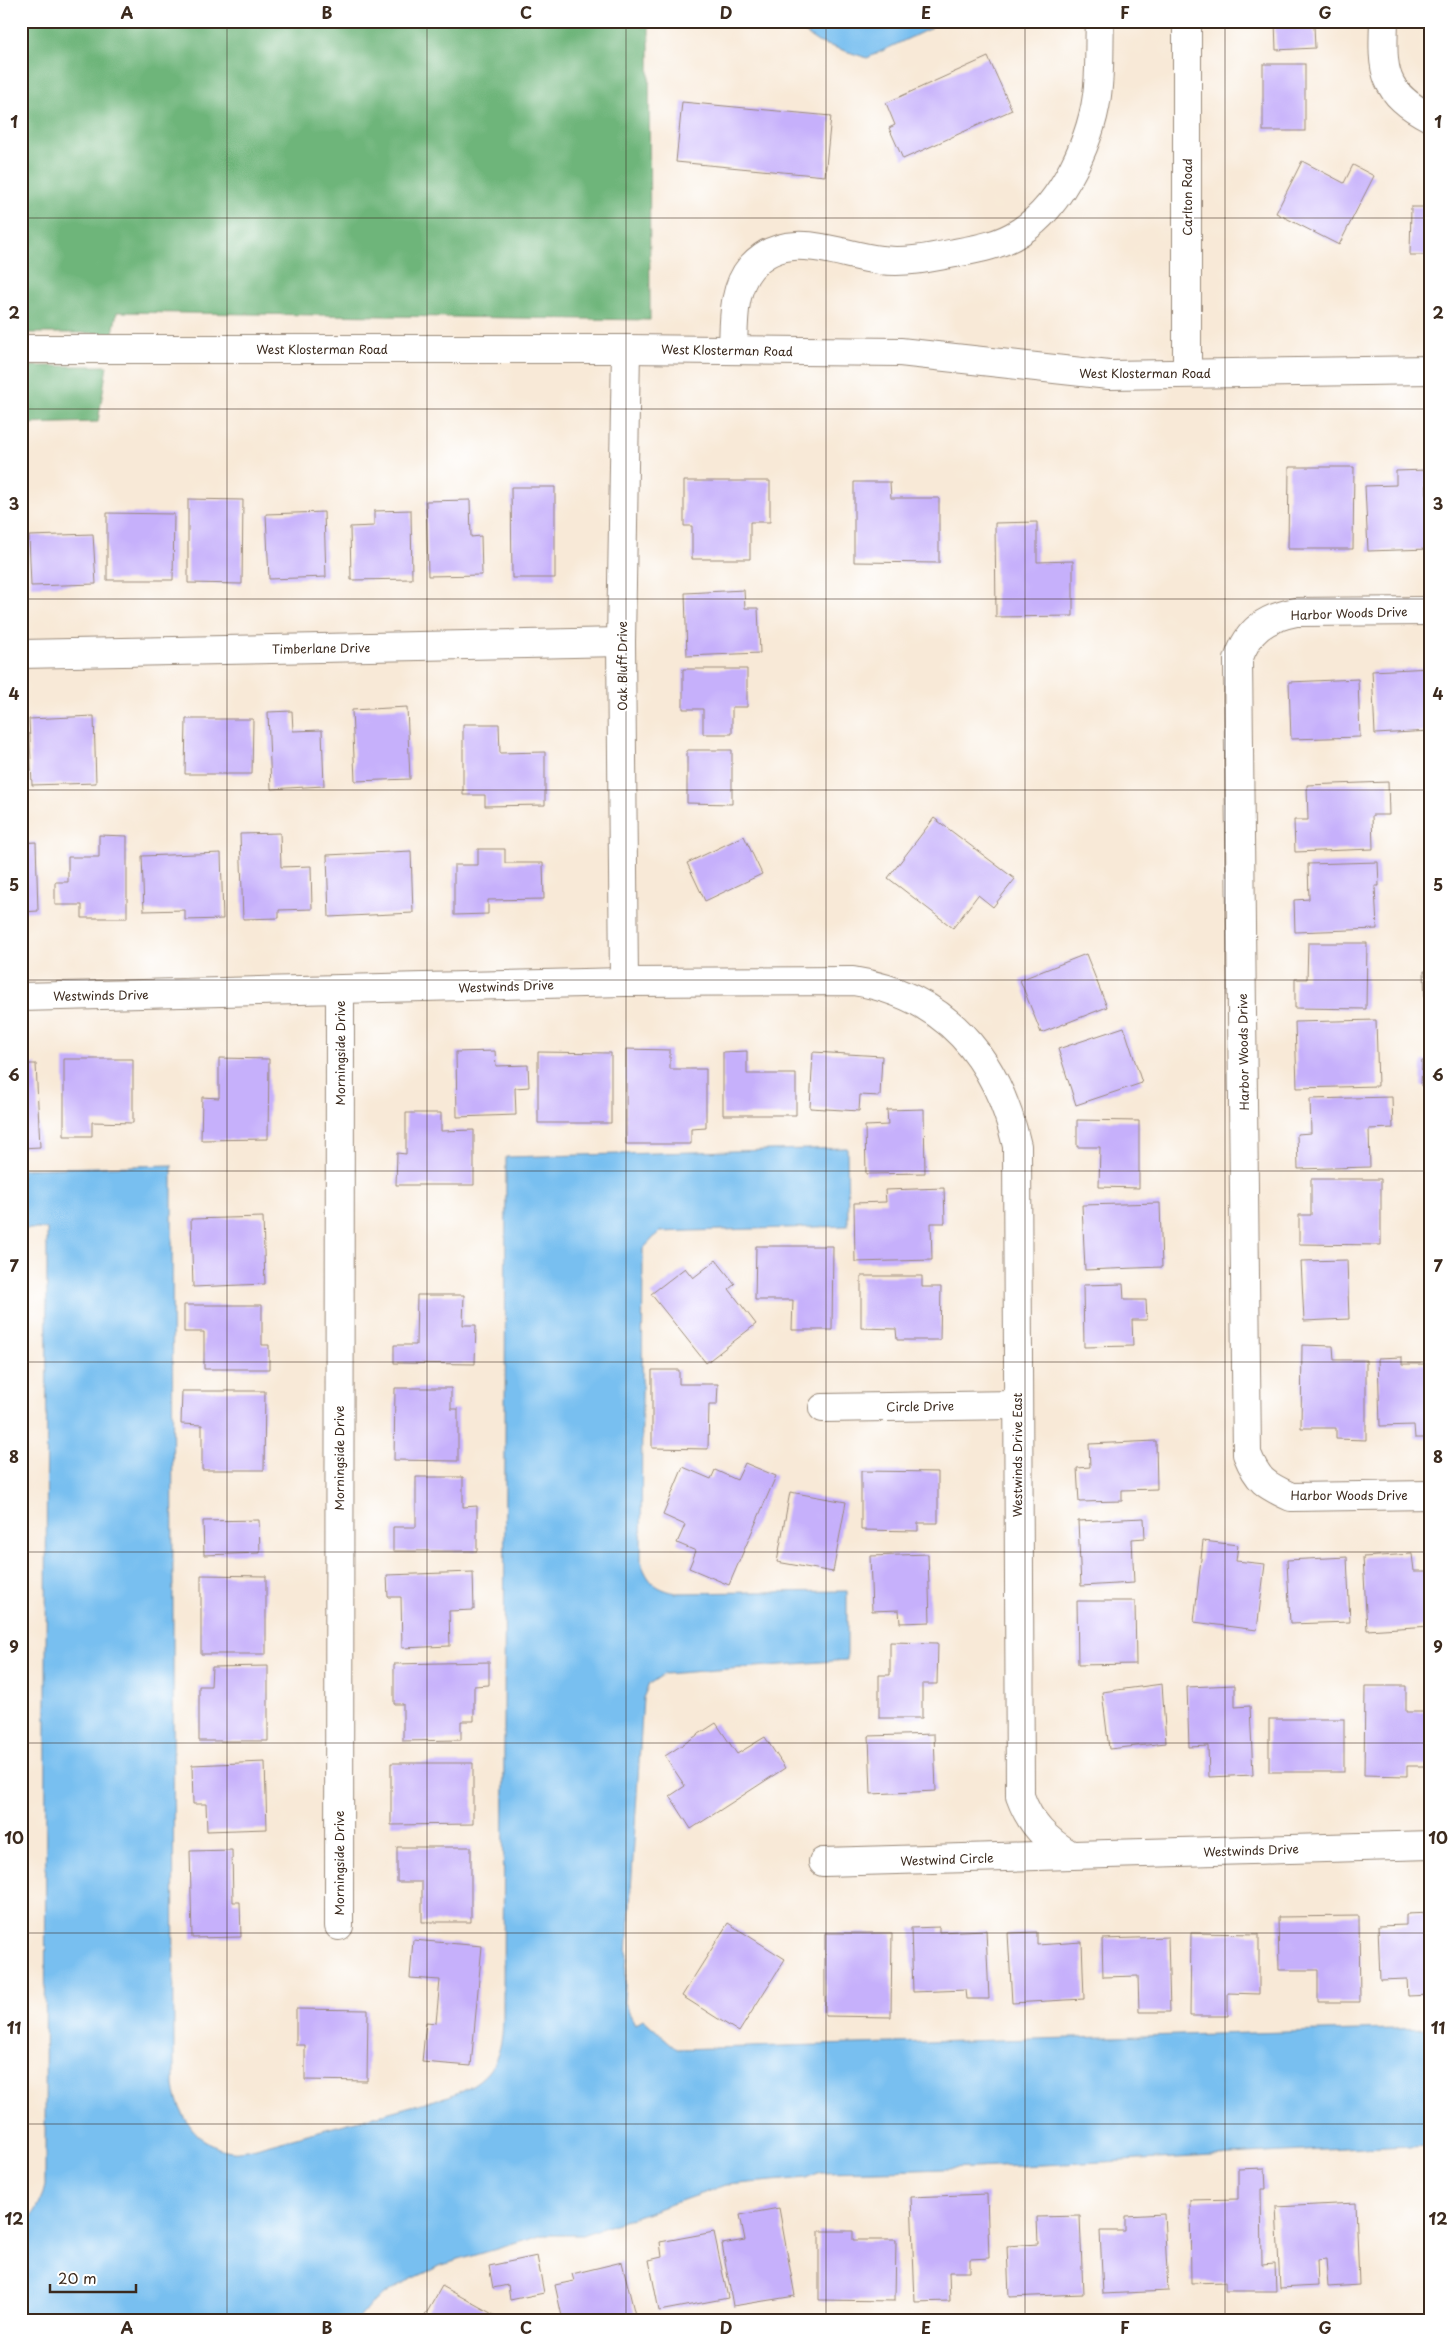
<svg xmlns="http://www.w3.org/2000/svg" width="1452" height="2342" viewBox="0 0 1452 2342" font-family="'Playpen Sans',sans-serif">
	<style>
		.forest { fill: #6eb57a; stroke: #54704c }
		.water { fill: #78bff0; stroke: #5a7487 }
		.building { fill: #c6b0fb }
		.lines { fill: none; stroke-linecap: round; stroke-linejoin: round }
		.minor-casing { stroke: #9a8a7a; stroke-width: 30 }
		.minor { stroke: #fff; stroke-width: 28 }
		.grid { fill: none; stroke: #3b2a1e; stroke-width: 1; stroke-opacity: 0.55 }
		.labels { text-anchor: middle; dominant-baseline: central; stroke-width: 4; stroke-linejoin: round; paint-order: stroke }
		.street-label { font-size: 12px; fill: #3b2a1e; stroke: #fff }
		.neatline { fill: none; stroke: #3b2a1e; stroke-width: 2 }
		.grid-label { font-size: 16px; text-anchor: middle; font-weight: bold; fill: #3b2a1e }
	</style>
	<rect width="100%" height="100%" fill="#fff"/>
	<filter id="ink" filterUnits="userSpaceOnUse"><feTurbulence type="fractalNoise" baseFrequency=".02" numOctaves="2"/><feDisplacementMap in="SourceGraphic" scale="10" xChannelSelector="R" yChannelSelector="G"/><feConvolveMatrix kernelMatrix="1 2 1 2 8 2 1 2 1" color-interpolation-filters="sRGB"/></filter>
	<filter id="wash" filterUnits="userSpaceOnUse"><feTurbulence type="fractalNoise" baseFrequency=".0096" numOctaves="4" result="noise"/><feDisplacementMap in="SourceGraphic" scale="20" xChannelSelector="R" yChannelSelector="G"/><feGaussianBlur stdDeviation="1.12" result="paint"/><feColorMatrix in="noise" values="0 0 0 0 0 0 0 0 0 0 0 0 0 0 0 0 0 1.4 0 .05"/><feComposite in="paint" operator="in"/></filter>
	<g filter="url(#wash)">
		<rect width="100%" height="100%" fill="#f8e9d7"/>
		<g class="forest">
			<polygon points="21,21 649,21 650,320 117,312 113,333 21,333"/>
			<polygon points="21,366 107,366 98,422 21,424"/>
		</g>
		<g class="water">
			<polygon points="787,21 935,21 931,28 867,58 818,42"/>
			<path d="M847,1148L848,1226L659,1232L643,1249L641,1562C648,1582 655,1588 675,1593L847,1591V1660L664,1674L649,1684L643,1698L624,2003L635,2024L643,2019L677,2049L1431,2028V2145C1227,2153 1024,2170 820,2172L807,2178L726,2185L583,2235H544L442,2265L397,2286L371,2304L357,2321H21V2228C34,2217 41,2203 45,2186L47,1229H21V1169L172,1165L174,2087C179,2116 199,2148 232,2151C236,2152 243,2150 248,2150L449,2096C489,2081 502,2062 503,2020L506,1157Z"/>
		</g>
		<g id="blocks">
			<g class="building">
				<polygon points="1275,21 1319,21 1320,25 1314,25 1315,48 1276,50"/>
				<polygon points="988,57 1012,110 903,159 889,128 895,125 886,103"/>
				<rect x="1263" y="64" width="42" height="67"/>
				<polygon points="682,102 831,116 825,176 676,162"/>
				<polygon points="1302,161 1344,183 1353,165 1374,176 1339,245 1276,213"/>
				<polygon points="1411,207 1431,207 1431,255 1410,255"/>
				<polygon points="1289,467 1354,467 1353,549 1288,549"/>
				<polygon points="1426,470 1429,549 1368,551 1365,486 1396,485 1396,471"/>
				<polygon points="684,481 770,481 770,522 750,522 750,559 692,559 692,526 684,526"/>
				<polygon points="854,482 890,482 891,498 939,498 939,563 854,562"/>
				<polygon points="511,487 555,487 555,578 512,578"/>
				<polygon points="188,499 243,500 242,584 188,583"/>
				<polygon points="470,500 471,537 481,536 482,575 428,576 426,501"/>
				<polygon points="411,510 412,579 351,580 350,527 374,526 374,511"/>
				<polygon points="324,512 326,577 269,579 266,514"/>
				<polygon points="107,513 174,514 173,580 107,580"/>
				<polygon points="1037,522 1037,562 1073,561 1073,616 996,617 995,523"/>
				<polygon points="93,534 96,584 31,586 29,536"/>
				<polygon points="744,590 745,608 758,608 760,653 687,656 685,593"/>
				<polygon points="1431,668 1431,731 1375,734 1372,671"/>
				<polygon points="683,669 747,669 747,707 732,707 732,734 703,734 703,709 683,709"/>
				<polygon points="1358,679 1360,737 1291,739 1289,682"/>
				<polygon points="407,707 410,779 355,781 352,710"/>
				<polygon points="292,711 293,731 322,730 324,786 271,789 268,712"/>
				<polygon points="94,716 96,783 32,785 29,719"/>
				<polygon points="186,719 253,719 252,774 185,774"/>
				<polygon points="463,724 499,724 500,753 545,752 545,805 485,806 485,795 463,795"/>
				<polygon points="687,750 732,750 732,804 687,803"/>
				<polygon points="1388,782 1389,815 1372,815 1373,849 1295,852 1294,820 1308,820 1307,785"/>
				<polygon points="934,818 1015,879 993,907 978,895 953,928 888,878"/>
				<polygon points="280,833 281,867 311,866 312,909 279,910 279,918 243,919 240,834"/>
				<polygon points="99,835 127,836 127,918 82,918 82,905 55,905 55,882 68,882 68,857 99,857"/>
				<polygon points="744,836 762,874 705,901 687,863"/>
				<polygon points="36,842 38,911 21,912 21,843"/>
				<polygon points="478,849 505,849 505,863 543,863 544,899 488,900 488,914 454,915 454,865 478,865"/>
				<polygon points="411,851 413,913 329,917 327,855"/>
				<polygon points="221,853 223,919 185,920 185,910 144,911 142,856"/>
				<polygon points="1378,862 1379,886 1375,886 1377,929 1295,932 1294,900 1309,899 1308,864"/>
				<polygon points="1308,943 1367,943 1366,1009 1295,1008 1295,979 1307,979"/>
				<polygon points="1086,954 1107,1007 1041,1033 1020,980"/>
				<polygon points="1424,971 1431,971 1431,1006 1425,1006"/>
				<polygon points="1376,1020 1378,1086 1297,1088 1295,1022"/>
				<polygon points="1124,1027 1142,1083 1076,1105 1058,1049"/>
				<polygon points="626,1049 670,1050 670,1069 706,1069 706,1128 691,1129 691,1144 626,1144"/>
				<polygon points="495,1051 496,1066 528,1065 529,1087 515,1088 516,1115 457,1117 456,1052"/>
				<polygon points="747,1051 747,1074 796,1074 796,1115 723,1115 723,1052"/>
				<polygon points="538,1052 611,1053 611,1123 538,1123"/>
				<polygon points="813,1052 882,1056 880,1096 860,1095 859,1111 810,1108"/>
				<polygon points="219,1058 269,1059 268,1139 201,1140 202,1097 219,1098"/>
				<polygon points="64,1059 133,1059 133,1123 92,1122 92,1136 64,1136"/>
				<polygon points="1422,1061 1431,1061 1431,1086 1421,1086"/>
				<polygon points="21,1064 36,1064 40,1147 21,1148"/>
				<polygon points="1392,1097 1393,1128 1369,1129 1370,1167 1298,1169 1297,1134 1311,1133 1310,1099"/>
				<polygon points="924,1109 925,1173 866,1174 865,1126 888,1125 887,1110"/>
				<polygon points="406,1113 441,1113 441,1131 474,1130 474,1185 396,1185 397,1153 406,1154"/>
				<polygon points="1077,1120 1139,1121 1139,1188 1099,1187 1100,1147 1077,1147"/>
				<polygon points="1311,1179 1381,1179 1381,1245 1299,1244 1299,1215 1311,1215"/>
				<polygon points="944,1188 945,1223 931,1223 932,1260 855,1262 854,1203 886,1202 885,1190"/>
				<polygon points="1160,1203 1162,1267 1085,1270 1082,1205"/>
				<polygon points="263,1217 265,1284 193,1287 191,1219"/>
				<polygon points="756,1246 833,1246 832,1330 792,1330 793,1300 755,1300"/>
				<polygon points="716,1260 735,1284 729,1289 756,1324 706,1363 651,1294 685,1268 693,1278"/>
				<polygon points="1347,1260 1349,1319 1304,1321 1301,1261"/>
				<polygon points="861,1276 922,1276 922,1287 941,1287 940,1340 897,1340 896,1329 861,1328"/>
				<polygon points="1123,1284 1124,1300 1146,1300 1147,1320 1132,1320 1133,1346 1084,1347 1083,1285"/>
				<polygon points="417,1295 464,1295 463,1325 476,1325 475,1364 394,1363 394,1345 416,1345"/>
				<polygon points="184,1305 262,1305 262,1345 269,1345 269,1369 204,1369 204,1332 184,1332"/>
				<polygon points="1302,1345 1333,1346 1334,1360 1366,1360 1366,1440 1336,1439 1336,1428 1301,1428"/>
				<polygon points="1402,1357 1402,1364 1431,1364 1431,1438 1415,1438 1414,1425 1380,1426 1378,1358"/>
				<polygon points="652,1370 679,1370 679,1384 718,1384 717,1405 709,1405 708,1449 652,1448"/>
				<polygon points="395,1388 451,1388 451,1409 458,1409 458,1461 394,1460"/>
				<polygon points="182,1391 265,1391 264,1470 202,1470 202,1425 181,1424"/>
				<polygon points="1156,1441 1157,1489 1122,1490 1122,1501 1079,1502 1077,1468 1090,1467 1089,1444"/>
				<polygon points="745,1463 776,1476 729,1585 689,1568 696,1551 677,1543 685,1525 663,1515 683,1467 711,1479 715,1470 737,1480"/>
				<polygon points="861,1471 938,1472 938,1523 918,1523 918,1531 861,1530"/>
				<polygon points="416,1477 463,1477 463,1507 477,1506 477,1551 393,1551 393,1527 416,1527"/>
				<polygon points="790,1492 846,1502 833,1572 777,1562"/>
				<polygon points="1144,1518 1145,1538 1132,1539 1134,1583 1081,1586 1078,1521"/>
				<polygon points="259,1520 260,1553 204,1555 203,1521"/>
				<polygon points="1203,1541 1238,1545 1236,1561 1265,1564 1257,1630 1194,1622"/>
				<polygon points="928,1554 930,1622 900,1623 899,1610 872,1611 870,1556"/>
				<polygon points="1412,1554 1414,1571 1429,1571 1431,1626 1367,1630 1363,1557"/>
				<polygon points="1347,1557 1350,1622 1290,1624 1287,1560"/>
				<polygon points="473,1572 474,1610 449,1611 450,1646 402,1648 401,1597 388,1597 387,1575"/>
				<polygon points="201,1575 266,1576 266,1654 201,1654"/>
				<polygon points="1077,1601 1135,1601 1136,1664 1078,1665"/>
				<polygon points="890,1642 938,1643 937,1684 922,1684 922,1718 879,1718 879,1675 890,1675"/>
				<polygon points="489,1662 489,1685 474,1686 474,1721 461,1721 461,1740 403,1741 403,1704 394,1704 394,1664"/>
				<polygon points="268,1666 268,1741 199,1741 199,1686 211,1686 212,1667"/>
				<polygon points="1162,1684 1166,1743 1109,1749 1102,1692"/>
				<polygon points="1235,1685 1235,1707 1250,1706 1253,1775 1209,1777 1208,1746 1189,1747 1187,1687"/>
				<polygon points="1365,1686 1406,1686 1406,1712 1431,1712 1431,1766 1407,1766 1407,1776 1364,1775"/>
				<rect x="1269" y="1719" width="75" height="53"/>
				<polygon points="716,1723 737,1754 765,1737 785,1768 691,1829 670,1796 685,1786 665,1756"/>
				<polygon points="934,1734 936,1791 871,1794 869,1736"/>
				<polygon points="265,1762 267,1829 207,1831 206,1804 193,1804 192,1765"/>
				<polygon points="391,1763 473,1763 473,1824 391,1825"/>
				<polygon points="397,1847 471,1847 471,1922 422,1922 422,1882 397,1882"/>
				<polygon points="232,1850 233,1902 240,1902 241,1937 192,1938 190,1851"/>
				<polygon points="1431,1913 1431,1995 1408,1996 1407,1979 1380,1980 1378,1926 1406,1925 1406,1914"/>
				<polygon points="1359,1916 1360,2002 1318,2002 1318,1970 1279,1970 1278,1917"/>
				<polygon points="728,1923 785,1959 739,2032 682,1996"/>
				<polygon points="939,1927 939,1932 986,1930 989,1999 967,1999 966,1990 913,1992 911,1928"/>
				<polygon points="1037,1932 1037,1945 1082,1942 1084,1999 1012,2003 1008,1933"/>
				<polygon points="825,1933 892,1933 891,2017 825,2016"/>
				<polygon points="1191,1933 1259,1934 1259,1994 1228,1993 1228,2016 1190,2016"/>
				<polygon points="1168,1937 1170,2012 1139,2012 1138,1976 1103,1977 1102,1939"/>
				<polygon points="413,1940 482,1946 471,2066 422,2062 426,2022 436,2023 440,1980 410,1978"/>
				<polygon points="296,2009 368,2010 367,2081 305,2080 305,2045 296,2045"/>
				<polygon points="1265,2168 1266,2189 1261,2189 1262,2265 1275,2264 1276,2291 1225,2291 1225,2282 1191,2283 1190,2200 1238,2199 1238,2169"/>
				<polygon points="987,2194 989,2258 970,2259 970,2272 949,2272 950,2301 915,2302 911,2197"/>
				<polygon points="1356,2203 1359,2285 1328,2287 1326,2259 1317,2260 1318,2286 1280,2288 1276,2207"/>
				<polygon points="779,2208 795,2296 733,2306 722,2244 745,2240 740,2215"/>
				<polygon points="1164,2214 1168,2291 1103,2294 1100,2231 1125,2231 1125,2216"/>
				<polygon points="1080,2216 1083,2294 1009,2297 1007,2246 1038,2244 1037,2217"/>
				<polygon points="819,2231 853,2231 853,2240 896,2240 895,2301 819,2300"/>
				<polygon points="714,2232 728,2298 659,2311 649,2260 662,2257 660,2242"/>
				<polygon points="537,2256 544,2293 510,2300 508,2285 493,2288 489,2266"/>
				<polygon points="622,2262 636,2319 563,2321 555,2285 574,2281 572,2274"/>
				<polygon points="442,2286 505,2321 422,2321"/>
			</g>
		</g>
	</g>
	<g filter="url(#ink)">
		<use href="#blocks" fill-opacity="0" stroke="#9a8a7a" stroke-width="1"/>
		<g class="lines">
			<g class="minor-casing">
				<g id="minor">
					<path d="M1384,21C1382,71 1382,93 1431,118"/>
					<polyline points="21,349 626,349 900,352 1109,375 1431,370"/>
					<path d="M733,350C734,323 732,289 751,267C786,227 838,255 880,260C906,263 930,258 955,253C977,249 1001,245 1020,232C1063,205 1094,136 1098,86C1100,64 1099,43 1100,21"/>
					<polyline points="1187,373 1187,21"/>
					<path d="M1431,611L1296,612C1265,618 1248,630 1238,660L1247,1454C1258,1481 1265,1485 1291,1497L1431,1495"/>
					<polyline points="21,654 621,642"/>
					<polyline points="624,982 621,642 626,349"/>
					<path d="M21,997L624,982L853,981C945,995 997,1057 1017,1146L1020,1796C1030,1824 1046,1840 1071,1855"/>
					<polyline points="823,1408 1016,1405"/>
					<polyline points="823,1862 1431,1845"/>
					<polyline points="339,1926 340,990"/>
				</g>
			</g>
			<use href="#minor" class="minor"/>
		</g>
	</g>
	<path class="grid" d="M227,21V2321M427,21V2321M626,21V2321M826,21V2321M1025,21V2321M1225,21V2321M21,218H1431M21,409H1431M21,599H1431M21,790H1431M21,980H1431M21,1171H1431M21,1362H1431M21,1552H1431M21,1743H1431M21,1933H1431M21,2124H1431"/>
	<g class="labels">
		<g class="street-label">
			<text transform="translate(1187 197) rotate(-90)">Carlton Road</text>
			<text x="322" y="349">West Klosterman Road</text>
			<text transform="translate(727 350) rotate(1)">West Klosterman Road</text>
			<text x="1145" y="373">West Klosterman Road</text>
			<text transform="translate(1349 613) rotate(-2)">Harbor Woods Drive</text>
			<text transform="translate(321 648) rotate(-1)">Timberlane Drive</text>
			<text transform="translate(622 666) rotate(-90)">Oak Bluff Drive</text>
			<text transform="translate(506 986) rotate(-2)">Westwinds Drive</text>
			<text transform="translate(101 995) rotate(-1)">Westwinds Drive</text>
			<text transform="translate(1243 1052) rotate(-91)">Harbor Woods Drive</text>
			<text transform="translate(340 1053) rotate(-90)">Morningside Drive</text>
			<text transform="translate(920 1406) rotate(-1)">Circle Drive</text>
			<text transform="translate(1017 1455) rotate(-90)">Westwinds Drive East</text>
			<text transform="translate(339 1458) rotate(-90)">Morningside Drive</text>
			<text x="1349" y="1495">Harbor Woods Drive</text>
			<text transform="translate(1251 1850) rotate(-2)">Westwinds Drive</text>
			<text transform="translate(947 1859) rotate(-2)">Westwind Circle</text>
			<text transform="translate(339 1863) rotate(-90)">Morningside Drive</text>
		</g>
	</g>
	<rect width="1452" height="2342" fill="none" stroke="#fff" stroke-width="55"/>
	<path d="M50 2284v8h86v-8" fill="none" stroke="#3b2a1e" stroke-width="2.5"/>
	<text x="58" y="2284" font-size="15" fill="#3b2a1e" stroke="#ffffff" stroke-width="4" paint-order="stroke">20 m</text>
	<rect x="28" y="28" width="1396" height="2286" class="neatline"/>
	<g class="grid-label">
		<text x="127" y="19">A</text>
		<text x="327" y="19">B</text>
		<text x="526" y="19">C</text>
		<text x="726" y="19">D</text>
		<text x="926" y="19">E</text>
		<text x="1125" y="19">F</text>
		<text x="1325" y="19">G</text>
		<text x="14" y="128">1</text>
		<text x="1438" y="128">1</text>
		<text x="14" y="319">2</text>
		<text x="1438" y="319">2</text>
		<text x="14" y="510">3</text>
		<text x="1438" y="510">3</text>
		<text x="14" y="700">4</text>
		<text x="1438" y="700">4</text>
		<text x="14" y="891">5</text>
		<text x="1438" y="891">5</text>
		<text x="14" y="1081">6</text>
		<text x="1438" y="1081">6</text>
		<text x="14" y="1272">7</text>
		<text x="1438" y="1272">7</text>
		<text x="14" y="1463">8</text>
		<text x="1438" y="1463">8</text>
		<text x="14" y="1653">9</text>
		<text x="1438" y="1653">9</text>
		<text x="14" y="1844">10</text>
		<text x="1438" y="1844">10</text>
		<text x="14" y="2034">11</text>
		<text x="1438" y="2034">11</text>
		<text x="14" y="2225">12</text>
		<text x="1438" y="2225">12</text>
		<text x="127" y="2334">A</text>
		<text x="327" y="2334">B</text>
		<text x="526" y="2334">C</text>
		<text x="726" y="2334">D</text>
		<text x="926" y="2334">E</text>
		<text x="1125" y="2334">F</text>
		<text x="1325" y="2334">G</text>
	</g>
</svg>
